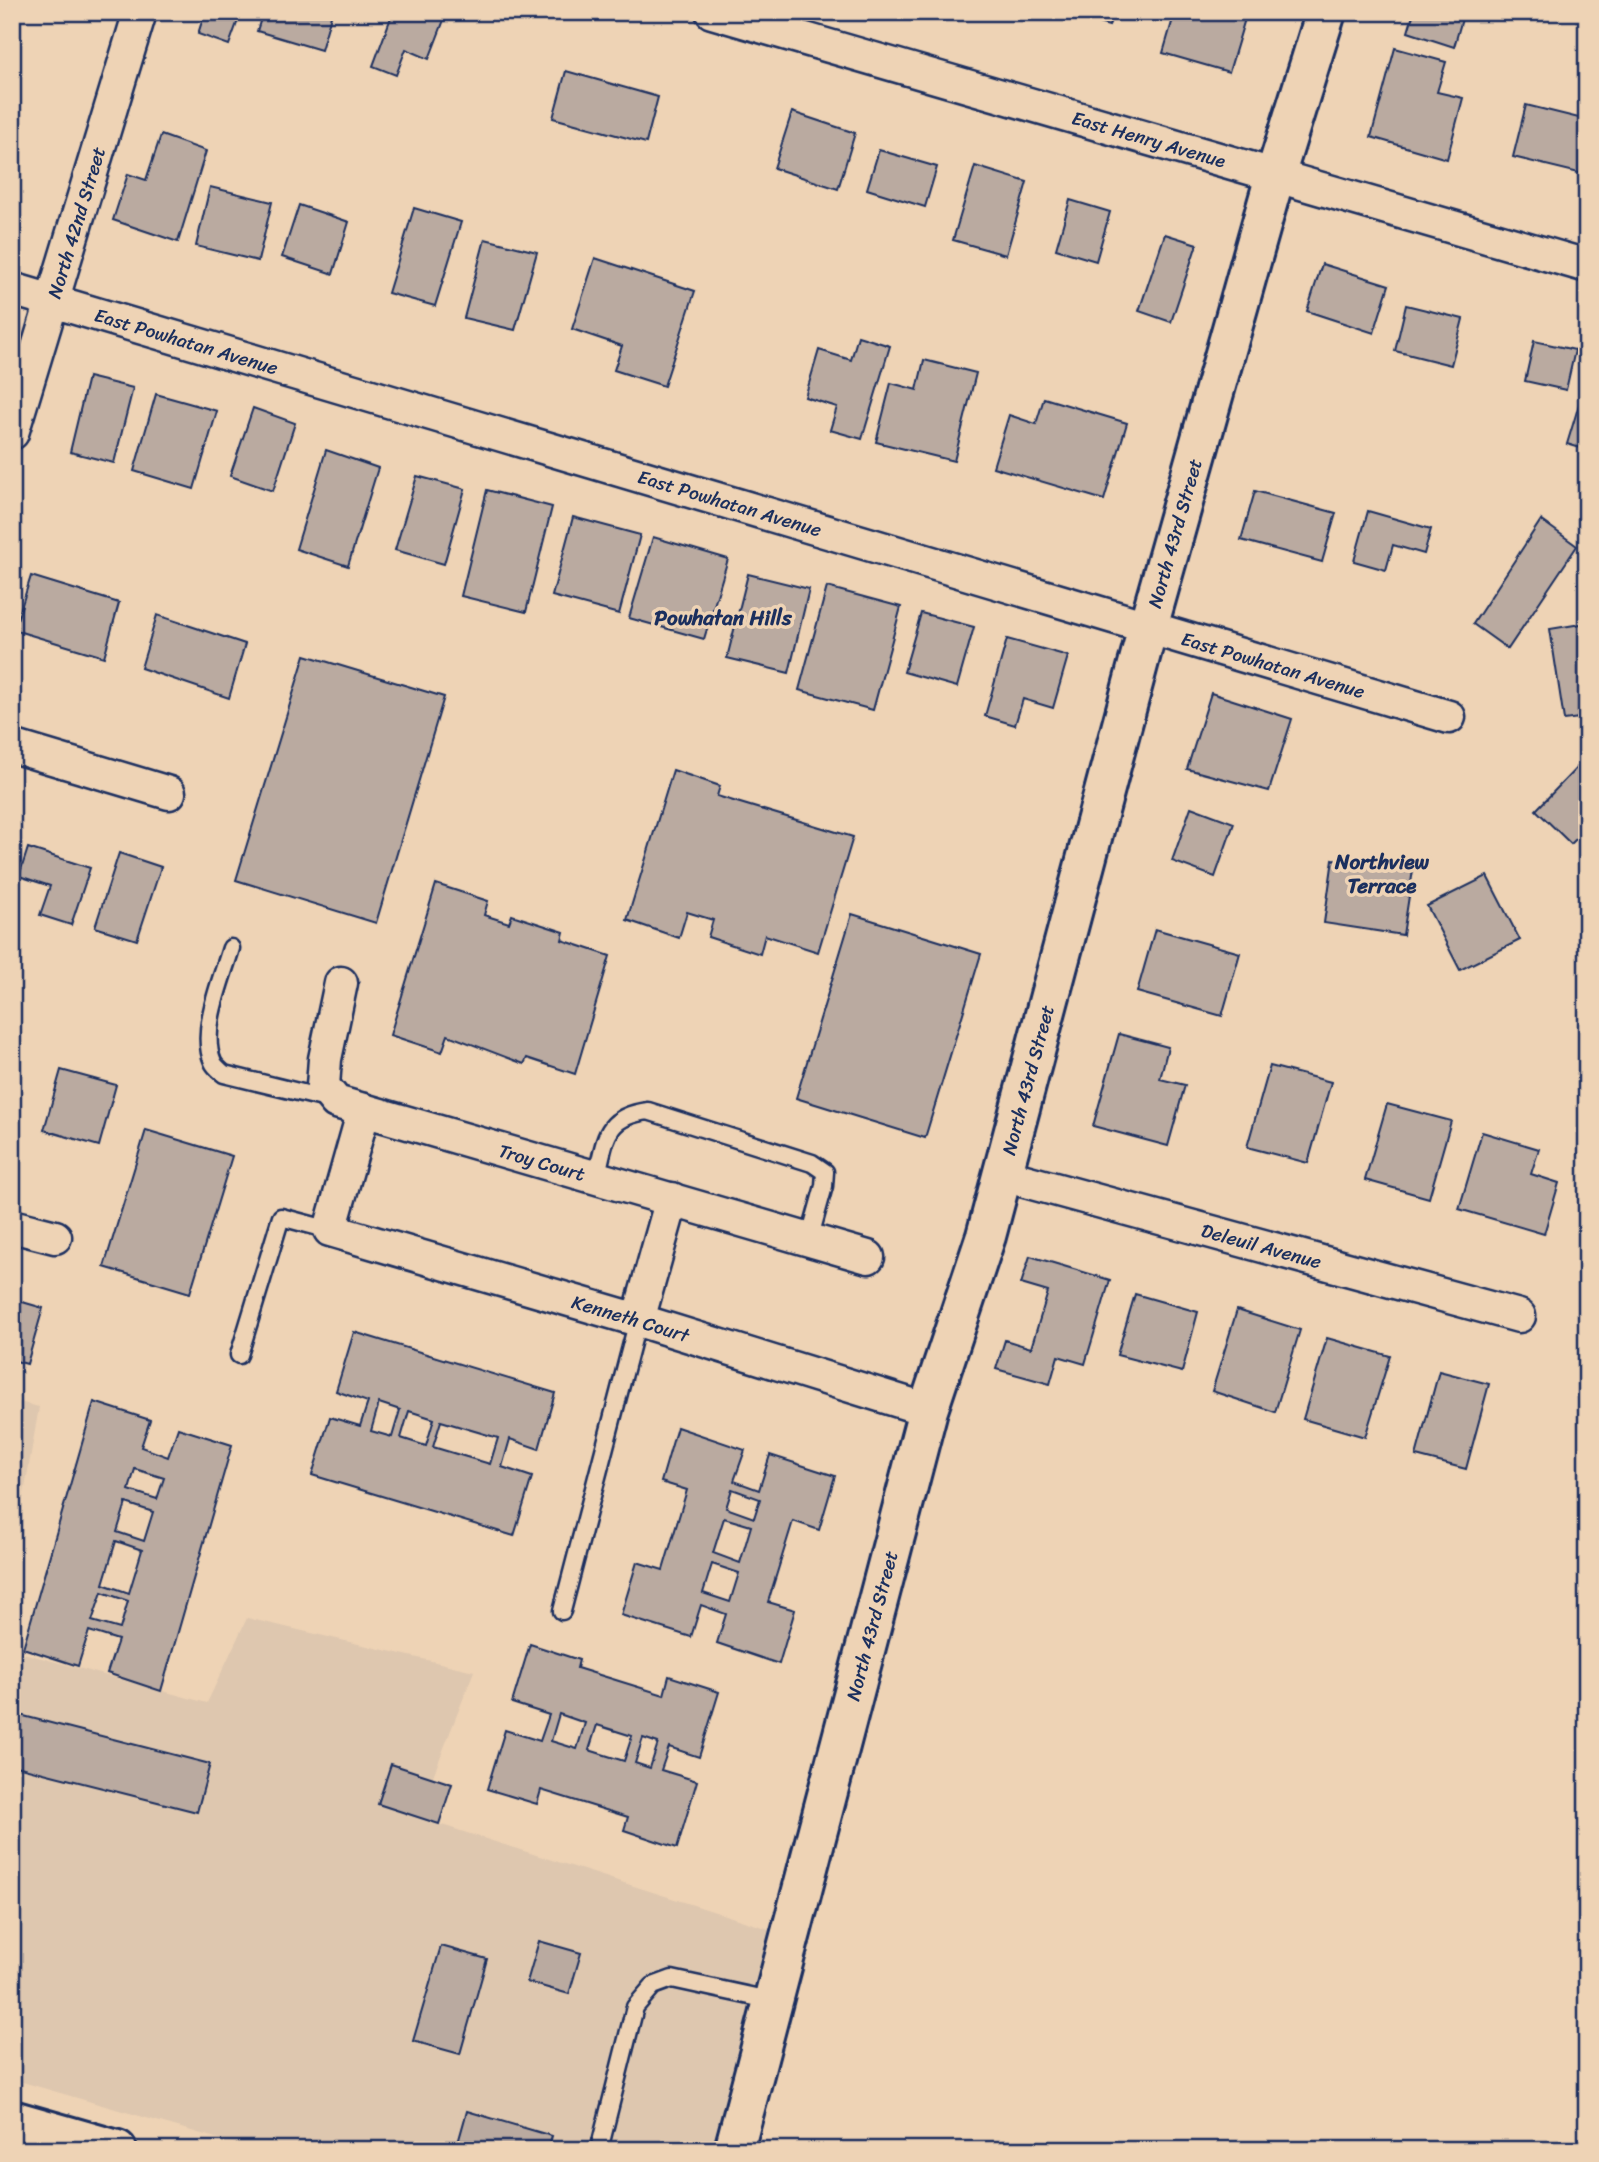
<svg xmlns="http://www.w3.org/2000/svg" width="1599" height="2162" viewBox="0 0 1599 2162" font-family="Sriracha,sans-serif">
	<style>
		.built { fill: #dec7af }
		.building { fill: #baaaa0; stroke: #1b2f5e; stroke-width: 2; fill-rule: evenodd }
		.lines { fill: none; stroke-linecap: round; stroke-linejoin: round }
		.service-casing { stroke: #1b2f5e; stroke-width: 21 }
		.minor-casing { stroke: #1b2f5e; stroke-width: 37 }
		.tertiary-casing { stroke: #1b2f5e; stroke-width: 44 }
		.primary-casing { stroke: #1b2f5e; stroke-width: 44 }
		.service { stroke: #eed3b5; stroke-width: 16 }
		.minor { stroke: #eed3b5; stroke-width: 32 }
		.tertiary { stroke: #eed3b5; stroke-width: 38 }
		.primary { stroke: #eed3b5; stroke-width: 38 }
		.labels { text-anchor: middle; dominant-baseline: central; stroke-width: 7; stroke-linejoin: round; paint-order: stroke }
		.street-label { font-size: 19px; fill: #1b2f5e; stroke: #eed3b5 }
		.neighbourhood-label { font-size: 21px; font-weight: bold; fill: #1b2f5e; stroke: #eed3b5 }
	</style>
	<rect width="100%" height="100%" fill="#eed3b5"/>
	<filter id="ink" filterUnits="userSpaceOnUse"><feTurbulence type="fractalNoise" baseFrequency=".0143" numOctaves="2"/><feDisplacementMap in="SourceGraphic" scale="14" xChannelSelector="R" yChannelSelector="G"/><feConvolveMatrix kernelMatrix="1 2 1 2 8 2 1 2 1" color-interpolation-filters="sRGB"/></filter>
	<g filter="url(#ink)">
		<g class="built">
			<polygon points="12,1400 39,1407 12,1563"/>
			<polygon points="247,1618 474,1671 417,1817 772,1930 714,2150 257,2150 12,2079 12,1650 207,1703"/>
		</g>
		<g class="building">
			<polygon points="205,12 241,12 229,45 198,34"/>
			<polygon points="263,12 332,12 321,50 257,31"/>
			<polygon points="393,12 447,12 429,59 406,49 396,75 373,66"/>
			<polygon points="1060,12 1113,12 1109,26"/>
			<polygon points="1175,12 1247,12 1229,72 1163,53"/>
			<polygon points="1414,12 1464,12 1454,47 1408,32"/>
			<polygon points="1395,48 1446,62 1437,92 1463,98 1447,159 1371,137"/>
			<polygon points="566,71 658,97 646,143 553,118"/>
			<polygon points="1526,105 1587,120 1587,175 1513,157"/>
			<polygon points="792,112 855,133 838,189 774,168"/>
			<polygon points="161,135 206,151 178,242 113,220 128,174 146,180"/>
			<polygon points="879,150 937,167 925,207 867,189"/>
			<polygon points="975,166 1027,182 1006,255 953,240"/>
			<polygon points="210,187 272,202 258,261 196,246"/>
			<polygon points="1070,200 1110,212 1096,261 1056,249"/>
			<polygon points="299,205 349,222 333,274 282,257"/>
			<polygon points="414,208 461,222 435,306 388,293"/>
			<polygon points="1165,234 1197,244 1171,322 1139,311"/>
			<polygon points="485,239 537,252 515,330 464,318"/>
			<polygon points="595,258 695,291 664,386 614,370 622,346 572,329"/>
			<polygon points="1322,264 1389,285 1374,333 1307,311"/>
			<polygon points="1406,305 1463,319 1451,365 1395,351"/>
			<polygon points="858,336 890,346 862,439 830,430 837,407 805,397 819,350 851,360"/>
			<polygon points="1534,341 1575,350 1566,390 1525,381"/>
			<polygon points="924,360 976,373 954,461 876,442 891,383 917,390"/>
			<polygon points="88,377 133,388 114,463 70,452"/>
			<polygon points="1587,378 1587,450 1567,444"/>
			<polygon points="156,394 217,411 194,489 134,471"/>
			<polygon points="1044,398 1127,423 1104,500 993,467 1009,415 1036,424"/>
			<polygon points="253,408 295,423 273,491 230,476"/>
			<polygon points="326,450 378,468 348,566 296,549"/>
			<polygon points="417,476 465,489 444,564 395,550"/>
			<polygon points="487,490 552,507 526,612 461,596"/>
			<polygon points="1255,491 1336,513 1322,562 1241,540"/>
			<polygon points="1368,511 1431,529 1424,554 1393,545 1386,570 1354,561"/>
			<polygon points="573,517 640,535 619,614 552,596"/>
			<polygon points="1541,520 1577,546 1508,649 1473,624"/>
			<polygon points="653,537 728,559 704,639 629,618"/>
			<polygon points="748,574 809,589 789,673 727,658"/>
			<polygon points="31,576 119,603 104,657 14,630"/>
			<polygon points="827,587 901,607 873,710 799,690"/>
			<polygon points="921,613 974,627 957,687 904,672"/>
			<polygon points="157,615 245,644 229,698 141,668"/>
			<polygon points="1587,623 1587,717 1564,720 1550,629"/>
			<polygon points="1007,639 1068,656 1053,708 1023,699 1015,725 985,716"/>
			<polygon points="305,655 444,697 376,923 236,880"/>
			<polygon points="1211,693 1292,719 1269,791 1187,769"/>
			<polygon points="1585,759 1587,828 1571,844 1536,810"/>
			<polygon points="673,770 720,786 717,796 853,837 818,952 765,935 760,954 708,937 713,920 687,912 679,938 627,920"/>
			<polygon points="1191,807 1234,823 1215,877 1172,861"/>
			<polygon points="28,848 90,868 71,925 40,915 50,886 19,876"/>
			<polygon points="119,853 161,867 137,940 95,927"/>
			<polygon points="1333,859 1413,870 1403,935 1324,923"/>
			<polygon points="1487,876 1520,940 1460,970 1427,906"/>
			<polygon points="436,884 488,901 484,915 509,923 512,915 564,932 562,940 610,956 575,1074 527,1058 524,1064 448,1035 442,1052 390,1035"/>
			<polygon points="852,914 981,954 925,1138 796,1098"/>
			<polygon points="1155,929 1240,953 1222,1016 1137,992"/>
			<polygon points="1119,1034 1168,1047 1160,1079 1185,1085 1168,1146 1093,1126"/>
			<polygon points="1270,1066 1331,1082 1308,1163 1247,1147"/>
			<polygon points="61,1070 116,1085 99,1146 44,1130"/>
			<polygon points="1387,1104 1451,1121 1429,1198 1365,1180"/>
			<polygon points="146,1130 232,1156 190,1293 104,1267"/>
			<polygon points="1482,1132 1539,1149 1531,1174 1559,1183 1544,1234 1459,1209"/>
			<polygon points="1030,1256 1110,1280 1085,1364 1058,1356 1050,1384 996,1369 1005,1340 1031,1348 1048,1292 1021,1284"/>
			<polygon points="1135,1294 1198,1312 1182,1372 1117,1355"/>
			<polygon points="12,1299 43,1308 27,1364 12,1360"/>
			<polygon points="1237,1310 1300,1330 1275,1412 1212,1391"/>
			<path d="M354,1332L555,1393L539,1449L510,1439L502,1467L532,1477L514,1536L312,1475L330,1417L360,1426L368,1402L336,1391ZM379,1403L400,1410L392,1437L371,1431ZM409,1411L434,1419L426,1446L401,1438ZM441,1421L498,1438L490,1464L433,1447Z"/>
			<polygon points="1327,1338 1390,1356 1365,1437 1303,1419"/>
			<polygon points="1439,1371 1489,1384 1466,1469 1416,1456"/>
			<path d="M94,1402L150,1420L141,1447L168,1457L178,1428L232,1445L161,1691L107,1673L118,1640L89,1631L78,1666L23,1648ZM135,1469L164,1478L157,1499L129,1490ZM126,1503L153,1512L144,1541L117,1532ZM116,1541L142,1550L129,1593L103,1584ZM102,1592L128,1601L120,1629L92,1621Z"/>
			<path d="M677,1427L745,1450L734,1481L759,1490L770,1455L835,1476L819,1530L793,1521L768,1602L795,1610L779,1664L717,1643L726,1614L701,1605L691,1637L621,1615L637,1562L663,1570L687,1490L661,1482ZM732,1489L760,1499L754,1518L726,1508ZM724,1518L751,1526L740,1563L713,1553ZM712,1564L739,1573L730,1602L703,1593Z"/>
			<path d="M530,1644L579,1660L577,1668L664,1695L669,1676L719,1692L699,1757L669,1747L661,1770L697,1781L677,1848L624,1830L628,1817L541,1790L537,1804L487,1789L505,1730L540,1741L549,1715L512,1703ZM559,1714L585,1723L577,1749L551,1741ZM597,1725L632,1736L624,1761L589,1750ZM643,1738L658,1743L650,1768L635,1763Z"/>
			<polygon points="12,1713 210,1764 197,1812 12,1765"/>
			<polygon points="391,1764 452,1784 439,1824 378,1804"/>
			<polygon points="539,1941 581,1953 569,1994 527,1982"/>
			<polygon points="441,1946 487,1959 460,2054 413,2041"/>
			<polygon points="467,2111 552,2136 548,2150 456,2150"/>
		</g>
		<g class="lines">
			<g class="service-casing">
				<g id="service">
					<path d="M231,948C222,979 199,1031 213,1062C215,1067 220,1070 224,1074L331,1100"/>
					<path d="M596,1178C606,1140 603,1117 648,1111L812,1163L825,1172L824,1186L809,1240"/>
					<polyline points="239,1355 281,1217 330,1230"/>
					<polyline points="562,1611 638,1320"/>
					<polyline points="599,2150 635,2007 653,1986 672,1979 773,2001"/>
				</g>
			</g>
			<g class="minor-casing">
				<g id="minor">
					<path id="s1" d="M712,12L1587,266"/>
					<path id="s2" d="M12,289L1449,717"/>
					<path id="s3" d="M12,433L140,12"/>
					<polyline points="12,746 169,793"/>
					<path id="s4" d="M341,983L325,1059L323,1086L336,1102L868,1257"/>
					<path id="s5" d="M364,1110L330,1230L638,1320L928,1410"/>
					<path id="s6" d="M1003,1175L1519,1316"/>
					<polyline points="12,1226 55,1237"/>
					<polyline points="638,1320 672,1199"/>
				</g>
			</g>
			<g class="tertiary-casing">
				<g id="tertiary">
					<path id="s7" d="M734,2150L928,1410L986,1236L1148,627L1275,176L1326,12"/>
				</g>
			</g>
			<g class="primary-casing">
				<polyline id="primary" points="12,2120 117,2150"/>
			</g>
			<use href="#service" class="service"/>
			<use href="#minor" class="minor"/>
			<use href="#tertiary" class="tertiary"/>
			<use href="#primary" class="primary"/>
		</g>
	</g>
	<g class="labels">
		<g class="street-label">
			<text stroke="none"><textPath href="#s1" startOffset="455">East Henry Avenue</textPath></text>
			<text stroke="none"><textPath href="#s3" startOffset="220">North 42nd Street</textPath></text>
			<text stroke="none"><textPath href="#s2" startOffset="182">East Powhatan Avenue</textPath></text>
			<text stroke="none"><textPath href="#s2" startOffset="749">East Powhatan Avenue</textPath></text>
			<text stroke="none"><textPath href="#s7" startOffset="1676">North 43rd Street</textPath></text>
			<text stroke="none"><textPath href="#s2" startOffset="1316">East Powhatan Avenue</textPath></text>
			<text stroke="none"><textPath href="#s7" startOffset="1110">North 43rd Street</textPath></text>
			<text stroke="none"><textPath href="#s4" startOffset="340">Troy Court</textPath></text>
			<text stroke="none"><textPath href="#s6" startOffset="268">Deleuil Avenue</textPath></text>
			<text stroke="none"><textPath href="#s5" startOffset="438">Kenneth Court</textPath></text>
			<text stroke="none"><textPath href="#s7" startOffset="542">North 43rd Street</textPath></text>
		</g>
		<g class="neighbourhood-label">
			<text x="723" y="618">Powhatan Hills</text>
			<text x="1382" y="862">Northview<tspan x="1382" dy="24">Terrace</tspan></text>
		</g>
	</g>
	<rect width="1599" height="2162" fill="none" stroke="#eed3b5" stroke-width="42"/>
	<rect x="21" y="21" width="1557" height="2120" fill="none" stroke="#1b2f5e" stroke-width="2.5" filter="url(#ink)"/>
</svg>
